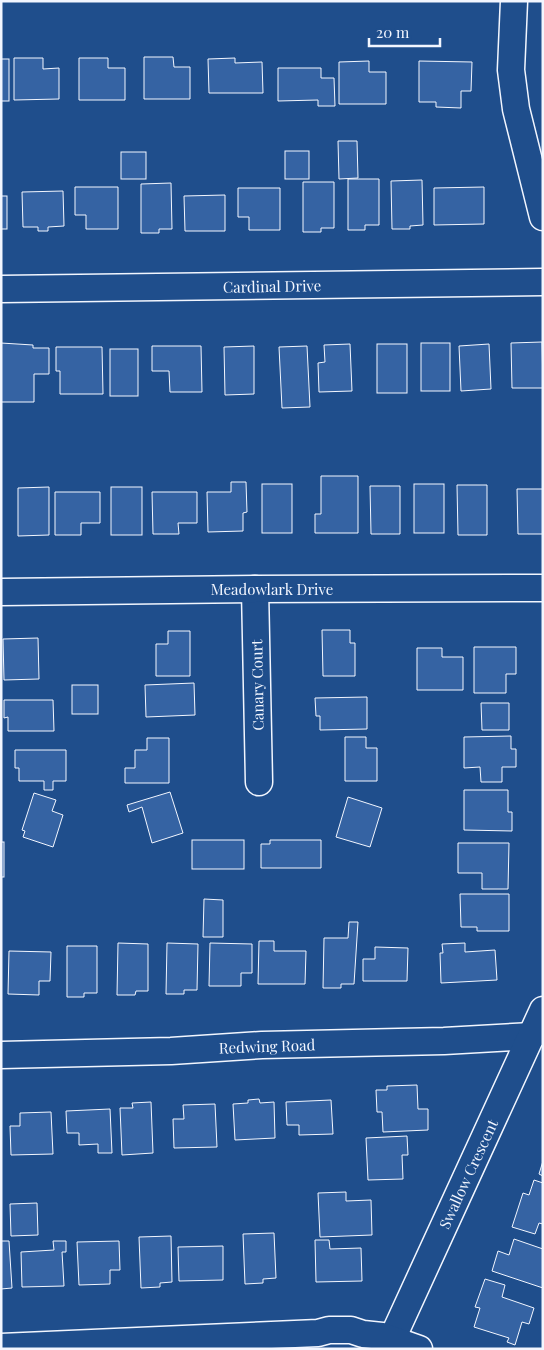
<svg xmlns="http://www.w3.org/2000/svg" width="544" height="1350" viewBox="0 0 544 1350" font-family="'Playfair Display',serif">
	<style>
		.building { fill: #3563a3; stroke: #f2f6ff }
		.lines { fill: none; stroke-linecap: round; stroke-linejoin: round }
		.minor-casing { stroke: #f2f6ff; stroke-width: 29 }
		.minor { stroke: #1f4e8c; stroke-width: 26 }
		.labels { text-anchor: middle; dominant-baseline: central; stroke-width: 4; stroke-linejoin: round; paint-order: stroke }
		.street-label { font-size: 15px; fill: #f2f6ff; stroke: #1f4e8c }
	</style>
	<rect width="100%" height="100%" fill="#1f4e8c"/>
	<g class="building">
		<polygon points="144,57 173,57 174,67 190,67 190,99 144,99"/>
		<polygon points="14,58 43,58 43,69 59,68 59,99 14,100"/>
		<polygon points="79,58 108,58 108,68 125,68 125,100 79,100"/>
		<polygon points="235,58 235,63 262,62 263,93 209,93 208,59"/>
		<rect x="1" y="59" width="8" height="42"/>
		<polygon points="369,61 369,72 386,72 386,104 339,104 339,62"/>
		<polygon points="419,61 472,62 471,91 461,91 461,108 436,107 436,102 419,102"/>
		<polygon points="278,68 321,68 321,78 334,78 335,106 318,106 318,100 278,101"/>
		<polygon points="338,141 357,141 358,178 339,179"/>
		<rect x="285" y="151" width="24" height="28"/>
		<rect x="121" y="152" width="25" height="27"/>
		<polygon points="348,179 379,179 379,225 365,225 365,230 348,230"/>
		<polygon points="422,180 423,225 410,226 410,229 392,229 391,181"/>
		<polygon points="303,182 334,182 334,228 321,228 321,232 303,232"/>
		<polygon points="171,183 172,229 159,229 159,233 141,233 141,184"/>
		<polygon points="75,187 118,187 118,229 86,229 86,215 75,215"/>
		<polygon points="484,187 484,224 434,225 434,188"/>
		<polygon points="238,188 280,188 280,230 249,230 249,217 238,217"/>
		<polygon points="63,191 64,226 48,227 48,231 38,231 38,227 23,227 22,192"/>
		<polygon points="225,195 225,231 185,231 184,196"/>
		<rect x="1" y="196" width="6" height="33"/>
		<polygon points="542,342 543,388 512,388 511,343"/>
		<polygon points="1,343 33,345 33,348 49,348 49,374 34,374 34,402 1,402"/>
		<rect x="421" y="343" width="29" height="48"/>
		<polygon points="350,344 352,391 319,392 318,363 325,362 324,345"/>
		<rect x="377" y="344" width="30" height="49"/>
		<polygon points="489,344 491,389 461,391 459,346"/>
		<polygon points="152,346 201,346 202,392 170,392 169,371 152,371"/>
		<polygon points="254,346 254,394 225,395 224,347"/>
		<polygon points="307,346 310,407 282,408 279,347"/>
		<polygon points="56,347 102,347 103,394 60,394 60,371 56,371"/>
		<rect x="110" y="349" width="28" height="47"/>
		<polygon points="321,476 358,476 358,533 315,533 315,514 321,514"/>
		<polygon points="231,482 246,482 247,512 243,513 243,531 208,532 207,492 231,492"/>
		<rect x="262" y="484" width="30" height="49"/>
		<rect x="414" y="484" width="30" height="49"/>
		<polygon points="457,485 487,485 487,535 458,535"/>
		<polygon points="370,486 400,486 400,534 371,534"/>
		<polygon points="49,487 49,535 18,536 18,488"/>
		<rect x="111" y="487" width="31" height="48"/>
		<polygon points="517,489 543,489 543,534 518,534"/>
		<polygon points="55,492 100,492 100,523 81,523 81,535 55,535"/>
		<polygon points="152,492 197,492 197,523 178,523 179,534 153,534"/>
		<polygon points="322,630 350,630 350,643 355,643 355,676 323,676"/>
		<polygon points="168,631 190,631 190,676 156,676 156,644 168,644"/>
		<polygon points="38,638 39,679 4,680 3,639"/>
		<polygon points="474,647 516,647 516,674 506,674 506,693 474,693"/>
		<polygon points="417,648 442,648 442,657 463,657 463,690 417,690"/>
		<polygon points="194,683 195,715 146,717 145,685"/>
		<rect x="72" y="685" width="26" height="29"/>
		<polygon points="367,697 367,729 320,730 320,716 316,716 315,698"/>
		<polygon points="4,700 53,700 54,731 8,731 8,717 4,718"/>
		<polygon points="481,703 509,703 509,730 482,730"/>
		<polygon points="511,736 511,749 516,749 516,767 502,767 502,782 481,782 480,767 464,768 464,737"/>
		<polygon points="345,737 366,737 366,748 377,748 377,781 345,781"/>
		<polygon points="147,738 169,738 169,783 125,783 125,768 135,768 135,750 147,750"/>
		<polygon points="15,750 66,750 66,781 53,781 53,790 44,790 44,781 19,781 19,768 15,768"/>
		<polygon points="464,790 508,790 508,812 512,812 512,831 464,830"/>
		<polygon points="170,792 183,833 152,843 142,807 129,812 127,805"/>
		<polygon points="34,793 56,800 52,811 63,815 53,847 23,837 25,831 22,830"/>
		<polygon points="348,797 382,808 370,847 336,837"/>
		<rect x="192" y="840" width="52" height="29"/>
		<polygon points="270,840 321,840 321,868 261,868 261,844 270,844"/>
		<rect x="1" y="842" width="3" height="35"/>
		<polygon points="458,843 509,843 508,889 482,889 482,873 458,873"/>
		<polygon points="460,894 509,894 509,931 477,931 477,927 461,927"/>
		<polygon points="204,899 223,900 223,937 203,937"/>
		<polygon points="349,922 358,922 354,984 341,984 341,988 323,988 324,938 348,938"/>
		<polygon points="259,941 274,941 274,951 306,951 305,984 258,984"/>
		<polygon points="118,943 148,944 148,991 136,991 135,995 117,995"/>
		<polygon points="167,943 198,944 197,990 184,990 184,994 166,994"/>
		<polygon points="210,943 252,944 252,973 241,973 241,986 209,986"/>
		<polygon points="465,943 465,952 495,950 497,980 441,983 440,953 443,953 442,944"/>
		<polygon points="67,946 97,946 97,993 84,993 84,997 67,997"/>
		<polygon points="375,947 408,948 407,981 363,981 363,959 375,959"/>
		<polygon points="9,951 51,952 50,981 39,981 39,995 8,994"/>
		<polygon points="417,1085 418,1109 428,1109 428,1130 383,1132 382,1112 377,1112 376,1090 387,1090 387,1086"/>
		<polygon points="259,1099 260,1103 274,1102 275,1138 235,1140 233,1104 248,1103 248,1100"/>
		<polygon points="331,1100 333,1134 299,1135 299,1125 287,1125 286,1102"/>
		<polygon points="151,1102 153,1153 122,1155 120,1108 133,1108 132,1103"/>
		<polygon points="215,1104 217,1147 174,1148 173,1119 184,1119 183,1105"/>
		<polygon points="110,1109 112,1153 98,1153 98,1144 79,1145 79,1133 67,1133 66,1111"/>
		<polygon points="51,1112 53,1154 11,1155 10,1126 20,1126 20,1113"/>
		<polygon points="407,1136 408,1155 402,1155 403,1179 368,1180 366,1138"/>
		<polygon points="543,1161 543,1176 539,1174"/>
		<polygon points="534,1180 543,1183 543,1224 539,1223 535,1234 512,1227 523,1193 529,1195"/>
		<polygon points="346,1192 346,1201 371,1200 372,1235 320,1237 318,1193"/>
		<polygon points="37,1203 38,1235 11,1236 10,1204"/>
		<polygon points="274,1233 276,1278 263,1279 263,1283 245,1284 243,1234"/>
		<polygon points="171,1236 172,1282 160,1283 160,1287 141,1288 139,1237"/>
		<polygon points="514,1239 543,1249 543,1288 492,1271 498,1251 509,1255"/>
		<polygon points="315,1240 329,1240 330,1249 361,1248 362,1281 316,1282"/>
		<polygon points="1,1241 9,1241 12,1288 1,1289"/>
		<polygon points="53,1241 66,1241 66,1252 62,1252 64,1286 22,1287 21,1252 54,1250"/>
		<polygon points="119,1241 120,1270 110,1270 110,1284 79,1285 77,1242"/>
		<polygon points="223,1246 223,1280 179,1281 178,1247"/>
		<polygon points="485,1279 505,1285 502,1297 534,1308 529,1324 522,1322 515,1345 507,1342 509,1338 474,1327 480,1308 475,1307"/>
	</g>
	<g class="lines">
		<g class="minor-casing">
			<g id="minor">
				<polyline points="514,1 511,70 516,109 543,217"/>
				<polyline points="1,289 543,282"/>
				<polyline points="255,589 259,782"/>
				<polyline points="1,592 255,589 543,588"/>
				<polyline points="1,1055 171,1051 262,1045 444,1041 532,1036"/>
				<polyline points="392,1339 543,1010"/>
				<polyline points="1,1347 318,1333 329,1330 351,1330 363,1334 382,1336 419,1349"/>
			</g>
		</g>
		<use href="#minor" class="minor"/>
	</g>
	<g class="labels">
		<g class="street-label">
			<text transform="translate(272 286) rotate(-1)">Cardinal Drive</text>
			<text x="272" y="589">Meadowlark Drive</text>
			<text transform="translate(257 685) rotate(-91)">Canary Court</text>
			<text transform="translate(267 1046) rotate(-2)">Redwing Road</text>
			<text transform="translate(468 1174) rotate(-65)">Swallow Crescent</text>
		</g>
	</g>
	<rect width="544" height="1350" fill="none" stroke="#f2f6ff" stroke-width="5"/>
	<path d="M369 38v8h71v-8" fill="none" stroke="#f2f6ff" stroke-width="2.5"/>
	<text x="376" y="38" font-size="15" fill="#f2f6ff" stroke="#1f4e8c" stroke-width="4" paint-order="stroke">20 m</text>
</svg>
